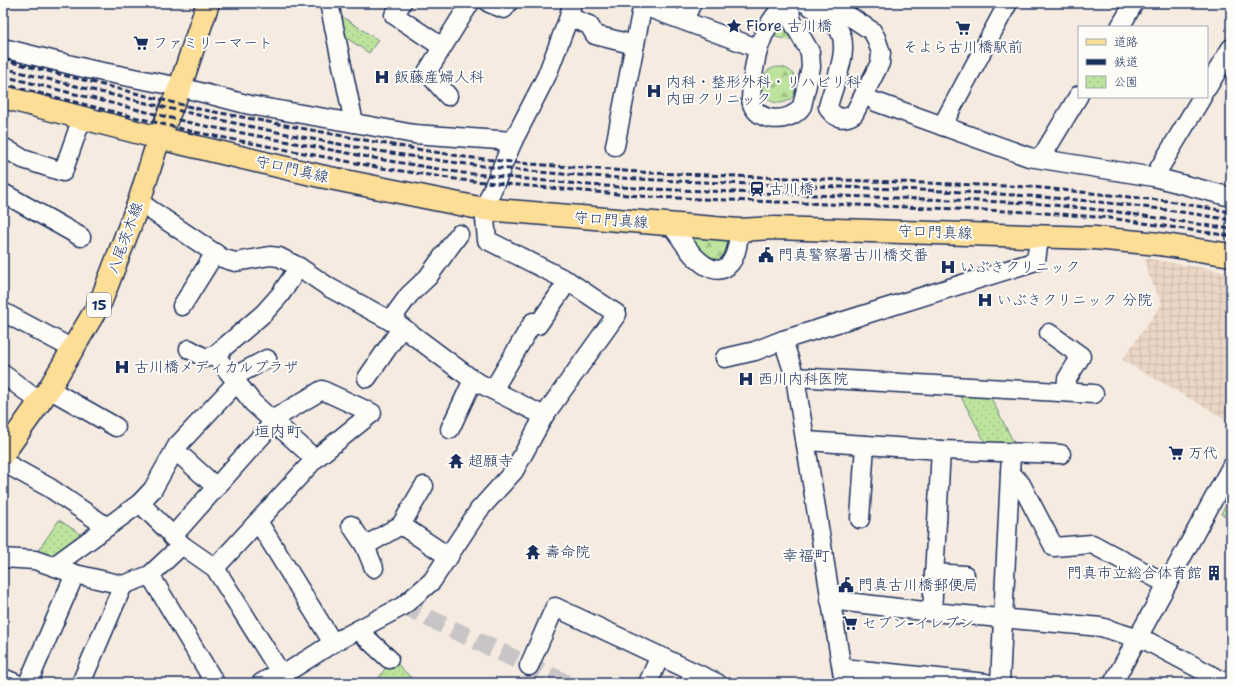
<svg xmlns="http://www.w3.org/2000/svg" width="1234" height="686" viewBox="0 0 1234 686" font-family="'Shantell Sans','Klee One',sans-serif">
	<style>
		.industrial { fill: url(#industrial-grid) }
		.forest { fill: url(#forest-firs); stroke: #6c897e }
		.park { fill: url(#park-dots); stroke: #6c897e }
		.garden { fill: #bee39d; stroke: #6c897e }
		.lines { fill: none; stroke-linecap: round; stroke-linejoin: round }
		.minor-tunnel { stroke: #c9c5c7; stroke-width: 18; stroke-dasharray: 18 9; stroke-linecap: butt }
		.minor-casing { stroke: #1b2f5e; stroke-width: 21 }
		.major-casing { stroke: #1b2f5e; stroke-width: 25 }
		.minor { stroke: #fdfcf7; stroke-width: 18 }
		.major { stroke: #fdde96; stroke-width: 22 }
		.rail { stroke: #1b2f5e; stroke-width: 3; stroke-dasharray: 6 3; stroke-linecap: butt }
		.labels { text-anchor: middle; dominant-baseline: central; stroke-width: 4; stroke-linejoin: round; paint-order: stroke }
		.shield { fill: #fdfcf7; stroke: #5f6c8c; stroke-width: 1 }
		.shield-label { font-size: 14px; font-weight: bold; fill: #1b2f5e }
		.poi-label { font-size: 15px; fill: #1b2f5e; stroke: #fdfcf7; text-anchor: start }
		.street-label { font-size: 15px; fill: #1b2f5e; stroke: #fdfcf7 }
		.neighbourhood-label { font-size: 16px; fill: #1b2f5e; stroke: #fdfcf7 }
	</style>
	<defs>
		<pattern id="industrial-grid" width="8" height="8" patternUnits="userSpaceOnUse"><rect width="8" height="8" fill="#ecd7c6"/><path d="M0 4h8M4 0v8" fill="none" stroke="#cab9ac"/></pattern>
		<pattern id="forest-firs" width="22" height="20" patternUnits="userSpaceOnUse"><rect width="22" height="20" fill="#bee39d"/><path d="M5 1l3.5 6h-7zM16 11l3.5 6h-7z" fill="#a3c38a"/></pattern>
		<pattern id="park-dots" width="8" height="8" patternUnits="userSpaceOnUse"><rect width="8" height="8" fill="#bee39d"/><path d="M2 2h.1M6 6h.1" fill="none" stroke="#a3c38a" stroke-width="1.8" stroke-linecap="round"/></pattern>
	</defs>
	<rect width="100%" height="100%" fill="#f5ebe1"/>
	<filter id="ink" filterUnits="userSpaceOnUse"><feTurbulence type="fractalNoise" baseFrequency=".025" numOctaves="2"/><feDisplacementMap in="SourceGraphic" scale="8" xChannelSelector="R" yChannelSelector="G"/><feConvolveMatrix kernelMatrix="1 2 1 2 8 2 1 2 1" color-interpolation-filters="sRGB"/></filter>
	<g filter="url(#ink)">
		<polygon class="industrial" points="1145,258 1231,273 1231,422 1122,360 1162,304 1149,276"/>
		<g class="forest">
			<polygon points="782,16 794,41 771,36"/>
			<circle cx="779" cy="85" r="18"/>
			<polygon points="690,236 728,241 730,245 729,256 717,261 710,258 690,240"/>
		</g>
		<g class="park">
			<polygon points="335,12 378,40 369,53 339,33"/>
			<polygon points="988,392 1017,449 987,446 959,393"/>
			<polygon points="59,520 87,538 52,564 35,555"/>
			<polygon points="392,658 416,683 379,683 377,681"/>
		</g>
		<polygon class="garden" points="1231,495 1231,519 1221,514"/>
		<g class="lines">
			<polyline class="minor-tunnel" points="403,606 566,683"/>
			<g class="minor-casing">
				<g id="minor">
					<polyline points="329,3 354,123 414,134 513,141"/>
					<polyline points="402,3 394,15 442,47"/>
					<polyline points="489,3 504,9 508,3"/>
					<polyline points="643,3 649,8 757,48"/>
					<path d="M786,3C758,31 753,62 751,100C755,124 791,124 802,106L811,67L810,52L791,19L790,3"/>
					<path d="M805,3C816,10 829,17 837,27C853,47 833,84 828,107C833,118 844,121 854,114L880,63L881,53L876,38L872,31L829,3"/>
					<polyline points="569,17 589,25 595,35 635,45"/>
					<polyline points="684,20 692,3"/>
					<polyline points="1120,27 1134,3"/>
					<polyline points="3,48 88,69 180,87 250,105 354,123"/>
					<polyline points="1207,88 1231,48"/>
					<polyline points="448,96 427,72 470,3"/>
					<polyline points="876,102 1029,157 1154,177 1231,197"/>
					<polyline points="942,126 1008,3"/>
					<polyline points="615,146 643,3"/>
					<polyline points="3,147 23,159 63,172 82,118"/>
					<polyline points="1041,158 1079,95"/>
					<polyline points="1154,177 1202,97"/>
					<polyline points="3,193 81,237"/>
					<polyline points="139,202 222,258 235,262 270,256 279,257 299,267 330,288 402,327 473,380 544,416"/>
					<path d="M671,225C678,234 685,246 693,255C723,286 738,263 739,230"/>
					<polyline points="182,306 215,253"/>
					<polyline points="3,312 73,349"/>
					<polyline points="390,321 409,295 428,277 459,234"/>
					<polyline points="1049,333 1081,356 1067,379 1066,392"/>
					<polyline points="783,340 795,377 844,683"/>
					<polyline points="189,349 205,358 215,355 264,313 280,295 299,267"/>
					<polyline points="215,355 253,403 315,459 215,568"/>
					<polyline points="725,358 755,351 783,340 1036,261 1038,246 1037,235"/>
					<polyline points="3,374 40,402"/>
					<polyline points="233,377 267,359"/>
					<polyline points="795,377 1094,394"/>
					<polyline points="367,378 402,327"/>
					<polyline points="49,389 116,427"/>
					<polyline points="493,390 533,322 538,325 568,281"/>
					<polyline points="272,420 322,390 372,413 315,459"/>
					<polyline points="450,429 473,380"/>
					<polyline points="806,441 941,450 1061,454"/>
					<polyline points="175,450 216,487"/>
					<polyline points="3,462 50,488 107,527"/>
					<polyline points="1010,472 1021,484 1054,547 1092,544 1167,584"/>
					<polyline points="140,503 153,489 177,446 237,382"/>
					<polyline points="860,519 865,445"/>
					<polyline points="259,523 333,643"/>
					<polyline points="351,525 365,546 374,568"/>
					<polyline points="401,525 449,557"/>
					<polyline points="172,537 274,422"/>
					<polyline points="365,546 401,525 424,486"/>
					<polyline points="3,558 35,560 75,574 123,585 150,575 182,545 215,568 280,672"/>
					<polyline points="54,566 140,503 182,545"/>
					<polyline points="934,573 965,575"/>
					<polyline points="150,575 215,683"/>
					<polyline points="830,600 932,612 1101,627 1149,642 1226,683"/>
					<polyline points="932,612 941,450"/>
					<polyline points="358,630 389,659"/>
					<polyline points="529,666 555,607 717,683"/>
					<polyline points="842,668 986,683"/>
					<polyline points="3,678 15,683"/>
					<polyline points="28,683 75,574"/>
					<polyline points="81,683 123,585"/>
					<polyline points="261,683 280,672 289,671 333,643 403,606 432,581 479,510 514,471 544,416 617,314 568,281 487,240 484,209 513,141 547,75 569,17 572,3"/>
					<polyline points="648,683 660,656"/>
					<polyline points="1000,683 1011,453"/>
					<polyline points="1113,683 1231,467"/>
				</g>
			</g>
			<g class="major-casing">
				<g id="major">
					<polyline points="3,97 159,138 320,176 484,209 739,230 773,228 1095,238 1159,244 1231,255"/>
					<polyline points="3,454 49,389 101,301 139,202 159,138 180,87 208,3"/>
				</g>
			</g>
			<use href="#minor" class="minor"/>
			<use href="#major" class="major"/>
			<g class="rail">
				<polyline points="3,60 199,109 386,144 465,157 530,164 653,173 1033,187 1168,201 1231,212"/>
				<path d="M3,68C176,111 350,154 529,171C762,193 999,179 1231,220"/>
				<polyline points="3,76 195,124 384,160 463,173 589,185 652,189 1033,203 1111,211 1231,229"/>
				<polyline points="3,84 194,132 382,168 462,180 651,197 1032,212 1110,218 1231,236"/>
			</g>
		</g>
	</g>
	<defs>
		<g id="sight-bare" transform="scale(1.2)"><path d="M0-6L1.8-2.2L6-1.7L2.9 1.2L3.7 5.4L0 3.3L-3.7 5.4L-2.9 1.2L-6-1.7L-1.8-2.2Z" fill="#1b2f5e" stroke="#fdfcf7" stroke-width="2.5" paint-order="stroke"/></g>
		<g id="supermarket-bare" transform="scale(1.2)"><path d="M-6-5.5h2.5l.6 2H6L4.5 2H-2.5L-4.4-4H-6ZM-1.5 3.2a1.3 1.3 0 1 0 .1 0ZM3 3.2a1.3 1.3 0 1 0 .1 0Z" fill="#1b2f5e" stroke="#fdfcf7" stroke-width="2.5" paint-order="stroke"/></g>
		<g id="hospital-bare" transform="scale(1.2)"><path d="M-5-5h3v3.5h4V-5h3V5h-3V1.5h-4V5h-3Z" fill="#1b2f5e" stroke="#fdfcf7" stroke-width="2.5" paint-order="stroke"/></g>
		<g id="station-bare" transform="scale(1.2)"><path d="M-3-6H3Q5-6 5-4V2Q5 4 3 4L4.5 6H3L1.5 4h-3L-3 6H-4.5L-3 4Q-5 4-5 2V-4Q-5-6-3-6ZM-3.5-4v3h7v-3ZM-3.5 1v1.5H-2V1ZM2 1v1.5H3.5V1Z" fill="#1b2f5e" stroke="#fdfcf7" stroke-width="2.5" paint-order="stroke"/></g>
		<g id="civic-bare" transform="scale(1.2)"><path d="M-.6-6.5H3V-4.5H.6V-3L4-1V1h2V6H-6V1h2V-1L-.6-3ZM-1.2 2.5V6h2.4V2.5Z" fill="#1b2f5e" stroke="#fdfcf7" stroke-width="2.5" paint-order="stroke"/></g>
		<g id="temple-bare" transform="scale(1.2)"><path d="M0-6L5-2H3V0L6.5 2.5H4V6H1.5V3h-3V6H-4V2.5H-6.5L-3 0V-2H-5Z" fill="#1b2f5e" stroke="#fdfcf7" stroke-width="2.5" paint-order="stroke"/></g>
		<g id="building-bare" transform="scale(1.2)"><path d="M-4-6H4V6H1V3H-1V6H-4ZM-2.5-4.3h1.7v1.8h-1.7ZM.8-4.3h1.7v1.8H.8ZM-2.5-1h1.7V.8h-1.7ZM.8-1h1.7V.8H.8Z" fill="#1b2f5e" stroke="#fdfcf7" stroke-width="2.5" paint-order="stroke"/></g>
	</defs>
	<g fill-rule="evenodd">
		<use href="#sight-bare" x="734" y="26"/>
		<use href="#supermarket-bare" x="963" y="28"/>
		<use href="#supermarket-bare" x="141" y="43"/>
		<use href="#hospital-bare" x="382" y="77"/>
		<use href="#hospital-bare" x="654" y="91"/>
		<use href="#station-bare" x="757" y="189"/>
		<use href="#civic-bare" x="766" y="255"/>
		<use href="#hospital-bare" x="948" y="267"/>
		<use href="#hospital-bare" x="985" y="300"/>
		<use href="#hospital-bare" x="122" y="367"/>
		<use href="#hospital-bare" x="746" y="379"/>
		<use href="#supermarket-bare" x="1176" y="453"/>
		<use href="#temple-bare" x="456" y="461"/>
		<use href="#temple-bare" x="533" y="552"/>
		<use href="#building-bare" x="1214" y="573"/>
		<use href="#civic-bare" x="846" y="585"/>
		<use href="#supermarket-bare" x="850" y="623"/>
	</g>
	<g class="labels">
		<rect class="shield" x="87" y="293" width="24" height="24" rx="3"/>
		<g class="shield-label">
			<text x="99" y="305">15</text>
		</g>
		<g class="poi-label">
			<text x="746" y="26">Fiore 古川橋</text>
			<text x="153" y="43">ファミリーマート</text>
			<text x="963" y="47" text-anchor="middle">そよら古川橋駅前</text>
			<text x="394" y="77">飯藤産婦人科</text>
			<text x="666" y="82">内科・整形外科・リハビリ科<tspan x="666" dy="17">内田クリニック</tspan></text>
			<text x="769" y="189">古川橋</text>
			<text x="778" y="255">門真警察署古川橋交番</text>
			<text x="960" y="267">いぶきクリニック</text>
			<text x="997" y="300">いぶきクリニック 分院</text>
			<text x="134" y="367">古川橋メディカルプラザ</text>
			<text x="758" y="379">西川内科医院</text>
			<text x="1188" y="453">万代</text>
			<text x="468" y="461">超願寺</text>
			<text x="545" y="552">壽命院</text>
			<text x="1202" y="573" text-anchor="end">門真市立総合体育館</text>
			<text x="858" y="585">門真古川橋郵便局</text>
			<text x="862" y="623">セブン-イレブン</text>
		</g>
		<g class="street-label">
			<text transform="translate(292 169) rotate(13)">守口門真線</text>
			<text transform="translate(611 220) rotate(4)">守口門真線</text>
			<text transform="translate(935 232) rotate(2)">守口門真線</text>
			<text transform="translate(125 238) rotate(-70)">八尾茨木線</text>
		</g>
		<g class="neighbourhood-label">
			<text x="278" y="431">垣内町</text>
			<text x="806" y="555">幸福町</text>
		</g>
	</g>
	<rect width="1234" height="686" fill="none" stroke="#fdfcf7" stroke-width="16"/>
	<rect x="8" y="8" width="1218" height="670" fill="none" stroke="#1b2f5e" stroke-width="1.5" filter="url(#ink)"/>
	<rect x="1078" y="26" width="130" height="72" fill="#fdfcf7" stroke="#a3aaba"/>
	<rect x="1086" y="39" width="20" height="6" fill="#fdde96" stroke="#a3aaba"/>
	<text x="1114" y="46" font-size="12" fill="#1b2f5e">道路</text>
	<rect x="1086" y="59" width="20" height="6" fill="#1b2f5e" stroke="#a3aaba"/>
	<text x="1114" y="66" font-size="12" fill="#1b2f5e">鉄道</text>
	<rect x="1086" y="76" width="20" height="12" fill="url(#park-dots)" stroke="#a3aaba"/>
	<text x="1114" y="86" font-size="12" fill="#1b2f5e">公園</text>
</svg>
